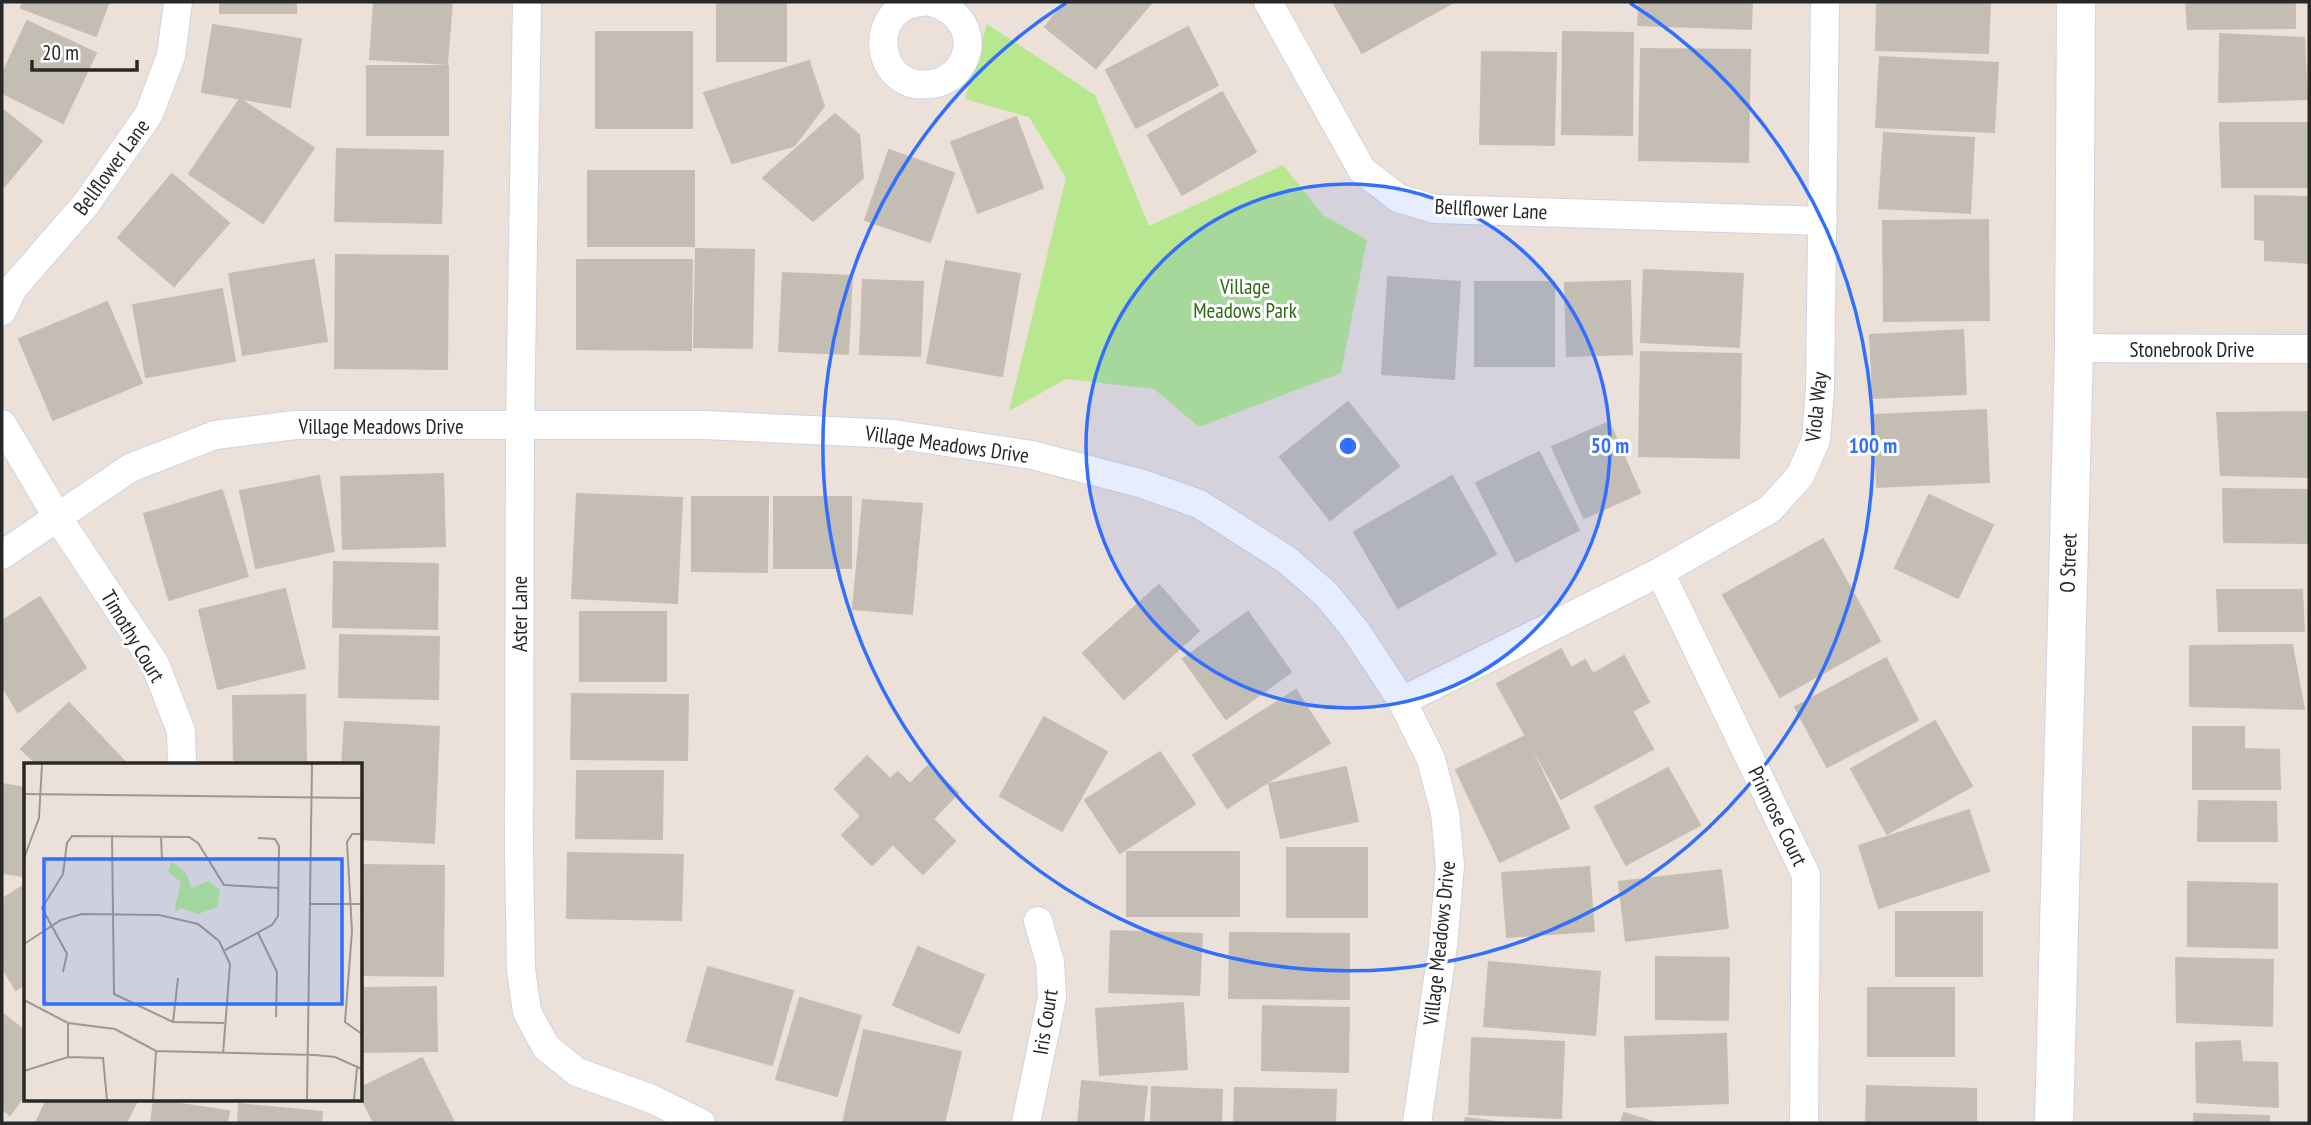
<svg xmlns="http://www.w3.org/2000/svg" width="2311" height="1125" viewBox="0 0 2311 1125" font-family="'PT Sans Narrow',sans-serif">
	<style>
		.green { fill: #b7e88f }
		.building { fill: #c3bdb4; stroke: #c7bdb2; stroke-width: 2 }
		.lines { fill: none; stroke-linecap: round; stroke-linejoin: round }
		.street-casing { stroke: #cdd4e3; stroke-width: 30 }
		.secondary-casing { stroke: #cdd4e3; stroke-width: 40 }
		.street { stroke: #fff; stroke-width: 28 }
		.secondary { stroke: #fff; stroke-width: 38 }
		.ring { fill: none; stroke: #326fff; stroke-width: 3.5 }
		.labels { text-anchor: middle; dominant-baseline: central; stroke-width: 6; stroke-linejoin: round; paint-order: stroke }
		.street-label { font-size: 21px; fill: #282828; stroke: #fff }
		.park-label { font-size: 21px; fill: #2f6a13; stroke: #fff }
		.inset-road { fill: none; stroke: #9e9792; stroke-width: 2 }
		.view { fill: #326fff; fill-opacity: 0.15; stroke: #326fff; stroke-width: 3.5 }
		.inset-edge { fill: none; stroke: #282828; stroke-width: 3.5 }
		.centre { fill: #326fff; stroke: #fff; stroke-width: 3.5 }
		.ring-label { font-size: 21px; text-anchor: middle; font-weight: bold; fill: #326fff; stroke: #fff; stroke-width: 6; stroke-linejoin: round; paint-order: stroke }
	</style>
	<rect width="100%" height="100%" fill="#ece1d8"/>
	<polygon class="green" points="987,24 1095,95 1149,226 1283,165 1323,215 1367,240 1341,373 1199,427 1154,389 1066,379 1009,411 1066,178 1029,117 965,99"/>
	<g class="building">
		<polygon points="23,2 109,2 96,36 21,8"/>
		<rect x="220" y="2" width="76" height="11"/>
		<polygon points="374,2 452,2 447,64 370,59"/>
		<rect x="717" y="2" width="69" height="59"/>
		<polygon points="1065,2 1152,2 1096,68 1045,27"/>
		<polygon points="1333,2 1454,2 1362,53"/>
		<polygon points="1639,2 1752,2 1751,29 1638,25"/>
		<polygon points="1877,2 1990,2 1988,53 1876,50"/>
		<polygon points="2186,2 2295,2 2295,28 2188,29"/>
		<polygon points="27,21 96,53 63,123 2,93 2,75"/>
		<polygon points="213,25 301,39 290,107 202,92"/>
		<polygon points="1188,27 1218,85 1136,128 1106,70"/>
		<rect x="596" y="32" width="96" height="96"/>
		<polygon points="1563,32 1633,33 1632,135 1562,134"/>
		<polygon points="2220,34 2304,38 2307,99 2219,102"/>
		<polygon points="1641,49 1750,50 1748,162 1639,160"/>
		<polygon points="1482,52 1556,53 1554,145 1480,144"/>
		<polygon points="1880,57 1998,63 1994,132 1876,127"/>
		<polygon points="809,61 824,106 794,146 732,163 704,93"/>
		<rect x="367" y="66" width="81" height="69"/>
		<polygon points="1222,92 1256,152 1182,195 1148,135"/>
		<polygon points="240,99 314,148 263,223 189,174"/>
		<polygon points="2,109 42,141 2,189"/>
		<polygon points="835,114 859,135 863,178 813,221 763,178"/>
		<polygon points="1016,117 1043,188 978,213 951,142"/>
		<polygon points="2220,123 2309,123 2309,187 2222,187"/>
		<polygon points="1884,133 1974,138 1970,213 1879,208"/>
		<polygon points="337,149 443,151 441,223 335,221"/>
		<polygon points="889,150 954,173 930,242 865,220"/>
		<rect x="588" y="171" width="106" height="75"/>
		<polygon points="172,174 229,223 174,286 118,238"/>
		<polygon points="2255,196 2309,197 2309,263 2265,260 2265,240 2255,239"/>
		<polygon points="1988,220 1989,320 1884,321 1883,221"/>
		<polygon points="696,249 754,250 752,348 694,347"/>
		<polygon points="336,255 448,256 447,369 335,368"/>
		<polygon points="314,260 327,341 243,355 229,274"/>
		<polygon points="577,260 692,260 691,350 577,349"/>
		<polygon points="946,261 1020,274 1002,376 927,363"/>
		<polygon points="1644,270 1743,274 1739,347 1641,342"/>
		<polygon points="783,273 852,276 848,354 779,351"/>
		<polygon points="1388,277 1460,282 1454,379 1382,374"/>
		<polygon points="863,280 923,282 920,356 860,354"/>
		<polygon points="1630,281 1632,354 1567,356 1565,283"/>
		<rect x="1475" y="282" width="79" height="84"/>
		<polygon points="222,289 235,361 146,377 133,305"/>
		<polygon points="107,302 142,383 53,420 19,339"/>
		<polygon points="1963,330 1966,394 1873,398 1870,335"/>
		<polygon points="1641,352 1741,354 1739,458 1639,456"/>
		<polygon points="1348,402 1399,466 1330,520 1280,457"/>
		<polygon points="1986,410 1989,482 1877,487 1874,415"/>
		<polygon points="2309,412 2309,477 2221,475 2217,413"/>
		<polygon points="1609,422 1640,493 1584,518 1552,447"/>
		<polygon points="1539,452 1579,530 1516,562 1476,483"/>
		<polygon points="443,474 445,546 343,549 341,477"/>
		<polygon points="319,476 334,551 256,568 240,491"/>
		<polygon points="1452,476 1496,554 1398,608 1354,532"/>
		<polygon points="2223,489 2309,490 2309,543 2224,542"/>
		<polygon points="222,490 248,576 169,600 144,514"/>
		<polygon points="577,494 682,498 677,603 572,598"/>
		<polygon points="1929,495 1993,525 1958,598 1895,568"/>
		<polygon points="692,497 768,497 767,572 692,571"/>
		<rect x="774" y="497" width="77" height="71"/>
		<polygon points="863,500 922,504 912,614 853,609"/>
		<polygon points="1823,539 1880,641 1780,697 1723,595"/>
		<polygon points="334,562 438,564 437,629 333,627"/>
		<polygon points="1159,585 1199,631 1124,699 1083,653"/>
		<polygon points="285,589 305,668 218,689 199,610"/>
		<polygon points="2217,590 2302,590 2304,631 2219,631"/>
		<polygon points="40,597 86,668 18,712 2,686 2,621"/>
		<rect x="580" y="612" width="86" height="69"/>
		<polygon points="1248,612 1291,672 1226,719 1183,659"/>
		<polygon points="340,635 439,637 438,699 339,697"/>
		<polygon points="2292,645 2304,709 2190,706 2190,646"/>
		<polygon points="1561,649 1571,668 1585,660 1593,674 1624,656 1649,702 1632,711 1653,749 1561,799 1497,684"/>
		<polygon points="1886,658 1918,720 1827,767 1795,707"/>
		<polygon points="1296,690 1330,743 1227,808 1193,755"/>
		<polygon points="572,694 688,695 687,760 571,759"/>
		<polygon points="305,695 306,764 234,764 233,696"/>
		<polygon points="69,703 126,763 37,764 21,749"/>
		<polygon points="1044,717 1107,752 1062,831 1000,796"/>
		<polygon points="1935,721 1972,786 1887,834 1851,769"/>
		<polygon points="345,722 439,727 434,843 360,839 360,764 342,764"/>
		<polygon points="2193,727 2244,727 2244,749 2279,750 2280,789 2193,789"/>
		<polygon points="1525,736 1569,828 1500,862 1456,770"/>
		<polygon points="1160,752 1195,804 1120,853 1085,800"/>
		<polygon points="867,756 890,779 898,772 910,784 929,765 958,793 933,819 955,841 923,874 893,844 872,865 842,835 861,816 835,789"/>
		<polygon points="1346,767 1358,821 1281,838 1269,784"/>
		<polygon points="1668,768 1700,825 1626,865 1595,807"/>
		<polygon points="577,771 663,771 662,839 576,838"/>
		<polygon points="2,784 26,788 24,876 2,873"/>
		<polygon points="2199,801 2276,802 2277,841 2198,841"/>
		<polygon points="1969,810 1989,871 1879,908 1859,846"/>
		<rect x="1287" y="848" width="80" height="69"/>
		<rect x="1127" y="852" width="112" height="64"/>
		<polygon points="568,853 683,855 681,920 567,918"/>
		<polygon points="360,865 444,866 443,976 360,975"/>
		<polygon points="1589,867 1594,931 1507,937 1502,873"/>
		<polygon points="1721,870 1728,928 1626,941 1619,882"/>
		<polygon points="2188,882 2277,884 2277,948 2188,946"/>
		<polygon points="26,884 26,983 16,990 2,967 2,899"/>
		<rect x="1896" y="912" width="86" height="64"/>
		<polygon points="1111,931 1202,934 1199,995 1109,992"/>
		<polygon points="1230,933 1349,934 1349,999 1229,998"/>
		<polygon points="918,947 984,975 959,1033 893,1005"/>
		<polygon points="1656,957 1729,958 1728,1020 1656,1019"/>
		<polygon points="2176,958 2273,960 2272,1026 2177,1022"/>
		<polygon points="1489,962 1600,972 1595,1035 1484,1026"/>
		<polygon points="708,967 793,991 772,1065 687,1041"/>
		<polygon points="436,987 437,1051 360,1052 360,988"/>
		<rect x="1868" y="988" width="86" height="68"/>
		<polygon points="800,998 861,1016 837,1096 776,1079"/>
		<polygon points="1183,1003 1187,1069 1100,1075 1096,1009"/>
		<polygon points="1263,1006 1349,1008 1348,1072 1262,1070"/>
		<polygon points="2,1013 26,1032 26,1093 10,1115 2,1109"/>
		<polygon points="864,1030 961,1052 944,1123 843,1123"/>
		<polygon points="1726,1034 1728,1103 1627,1107 1625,1037"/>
		<polygon points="1472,1038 1564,1042 1561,1118 1469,1114"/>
		<polygon points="2240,1041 2242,1062 2277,1063 2278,1107 2197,1102 2196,1043"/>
		<polygon points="422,1058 454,1122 374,1123 360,1095 360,1088"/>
		<polygon points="1082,1081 1147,1087 1143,1123 1078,1123"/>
		<polygon points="1867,1086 1976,1089 1976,1123 1866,1123"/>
		<polygon points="1152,1087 1222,1090 1221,1123 1151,1123"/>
		<polygon points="1235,1088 1336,1090 1335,1123 1234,1123"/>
		<polygon points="47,1099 138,1099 126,1123 36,1123"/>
		<polygon points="154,1100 229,1111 227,1123 151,1123"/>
		<polygon points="239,1104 322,1112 321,1123 238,1123"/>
		<polygon points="1624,1113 1656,1123 1621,1123"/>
		<polygon points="2194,1114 2269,1116 2269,1123 2194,1123"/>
		<polygon points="1466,1118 1505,1123 1465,1123"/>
	</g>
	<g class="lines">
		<g class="street-casing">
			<g id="street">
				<polyline points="527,2 520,426 519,853 521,970 527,1012 546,1047 577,1072 652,1099 701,1123"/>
				<path d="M923,2C866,4 872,92 931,84C940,83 948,79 955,73C981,44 964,11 931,2"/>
				<polyline points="1268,2 1362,170 1398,198 1434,209 1823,221"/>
				<polyline points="2,311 13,288 86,204 149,114 171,56 178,2"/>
				<polyline points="2074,348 2309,349"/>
				<polyline points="2,424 58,518 155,664 181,731 182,764"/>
				<polyline points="2,555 130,468 215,435 295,425 705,425 894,434 1032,455 1143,484 1199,504 1287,560 1326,594 1356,631 1402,701 1431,759 1445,813 1450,866 1443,945 1417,1123"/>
				<polyline points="1660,572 1806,875 1804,1123"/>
				<polyline points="1402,701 1660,572 1770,509 1800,476 1816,440 1820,389 1825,2"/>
				<polyline points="1026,1123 1052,997 1050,962 1038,921"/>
			</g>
		</g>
		<g class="secondary-casing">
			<polyline id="secondary" points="2054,1123 2074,348 2076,2"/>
		</g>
		<use href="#street" class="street"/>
		<use href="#secondary" class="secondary"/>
	</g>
	<circle cx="1348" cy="446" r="262" fill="#326fff" fill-opacity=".12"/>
	<g class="ring">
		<circle cx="1348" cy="446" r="262"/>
		<path d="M1630 3A525 525 0 1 1 1066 3"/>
	</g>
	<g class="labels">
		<g class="street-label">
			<text transform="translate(111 167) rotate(-54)">Bellflower Lane</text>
			<text transform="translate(1491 209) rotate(3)">Bellflower Lane</text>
			<text x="2192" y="349">Stonebrook Drive</text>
			<text transform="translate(1816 407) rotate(-84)">Viola Way</text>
			<text x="381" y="426">Village Meadows Drive</text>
			<text transform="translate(947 444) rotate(8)">Village Meadows Drive</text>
			<text transform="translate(2068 563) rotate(-88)">O Street</text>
			<text transform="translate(519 614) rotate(-90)">Aster Lane</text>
			<text transform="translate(133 636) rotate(59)">Timothy Court</text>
			<text transform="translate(1778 816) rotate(64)">Primrose Court</text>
			<text transform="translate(1439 943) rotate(-84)">Village Meadows Drive</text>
			<text transform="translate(1045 1022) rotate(-81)">Iris Court</text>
		</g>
		<g class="park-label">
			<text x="1245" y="286">Village<tspan x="1245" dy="24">Meadows Park</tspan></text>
		</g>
	</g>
	<g transform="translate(24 763)">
		<rect width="338" height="338" fill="#ece1d8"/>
		<path d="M147,99L161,109L168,125L185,118L196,127L193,144L174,151L157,145L150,149L157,119L144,109Z" fill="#b7e88f"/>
		<path class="inset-road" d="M0,31L338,35M338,71H328L323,79L328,168L321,259L338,271M88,72L90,231L149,259L200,260M137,73L138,97M0,95L15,55L18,1M287,141H338M234,170L253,209L252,254M0,181L37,157L58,151L135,152L174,161L195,178L206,201L199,291M201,187L248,162L254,153L255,83L251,76L234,75M39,209L43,191L18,145L39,111L43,80L48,73L165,74L174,80L200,122L255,125M0,237L44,260L91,266L132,288L291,292L311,294L338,306M149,259L154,215M44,294V260M0,308L44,294L79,295L83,337M129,337L132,288M283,337L288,1M330,337L333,305"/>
		<path class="view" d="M20,96H318V241H20Z"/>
		<rect width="338" height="338" class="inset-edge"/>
	</g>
	<circle cx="1348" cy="446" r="10" class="centre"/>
	<g class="ring-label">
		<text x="1610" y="453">50 m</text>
		<text x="1873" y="453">100 m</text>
	</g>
	<rect width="2311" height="1125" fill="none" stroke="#282828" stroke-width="7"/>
	<path d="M32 60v10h105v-10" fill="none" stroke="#282828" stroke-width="3.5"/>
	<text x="42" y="60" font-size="21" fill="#282828" stroke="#ffffff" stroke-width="5" paint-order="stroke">20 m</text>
</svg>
